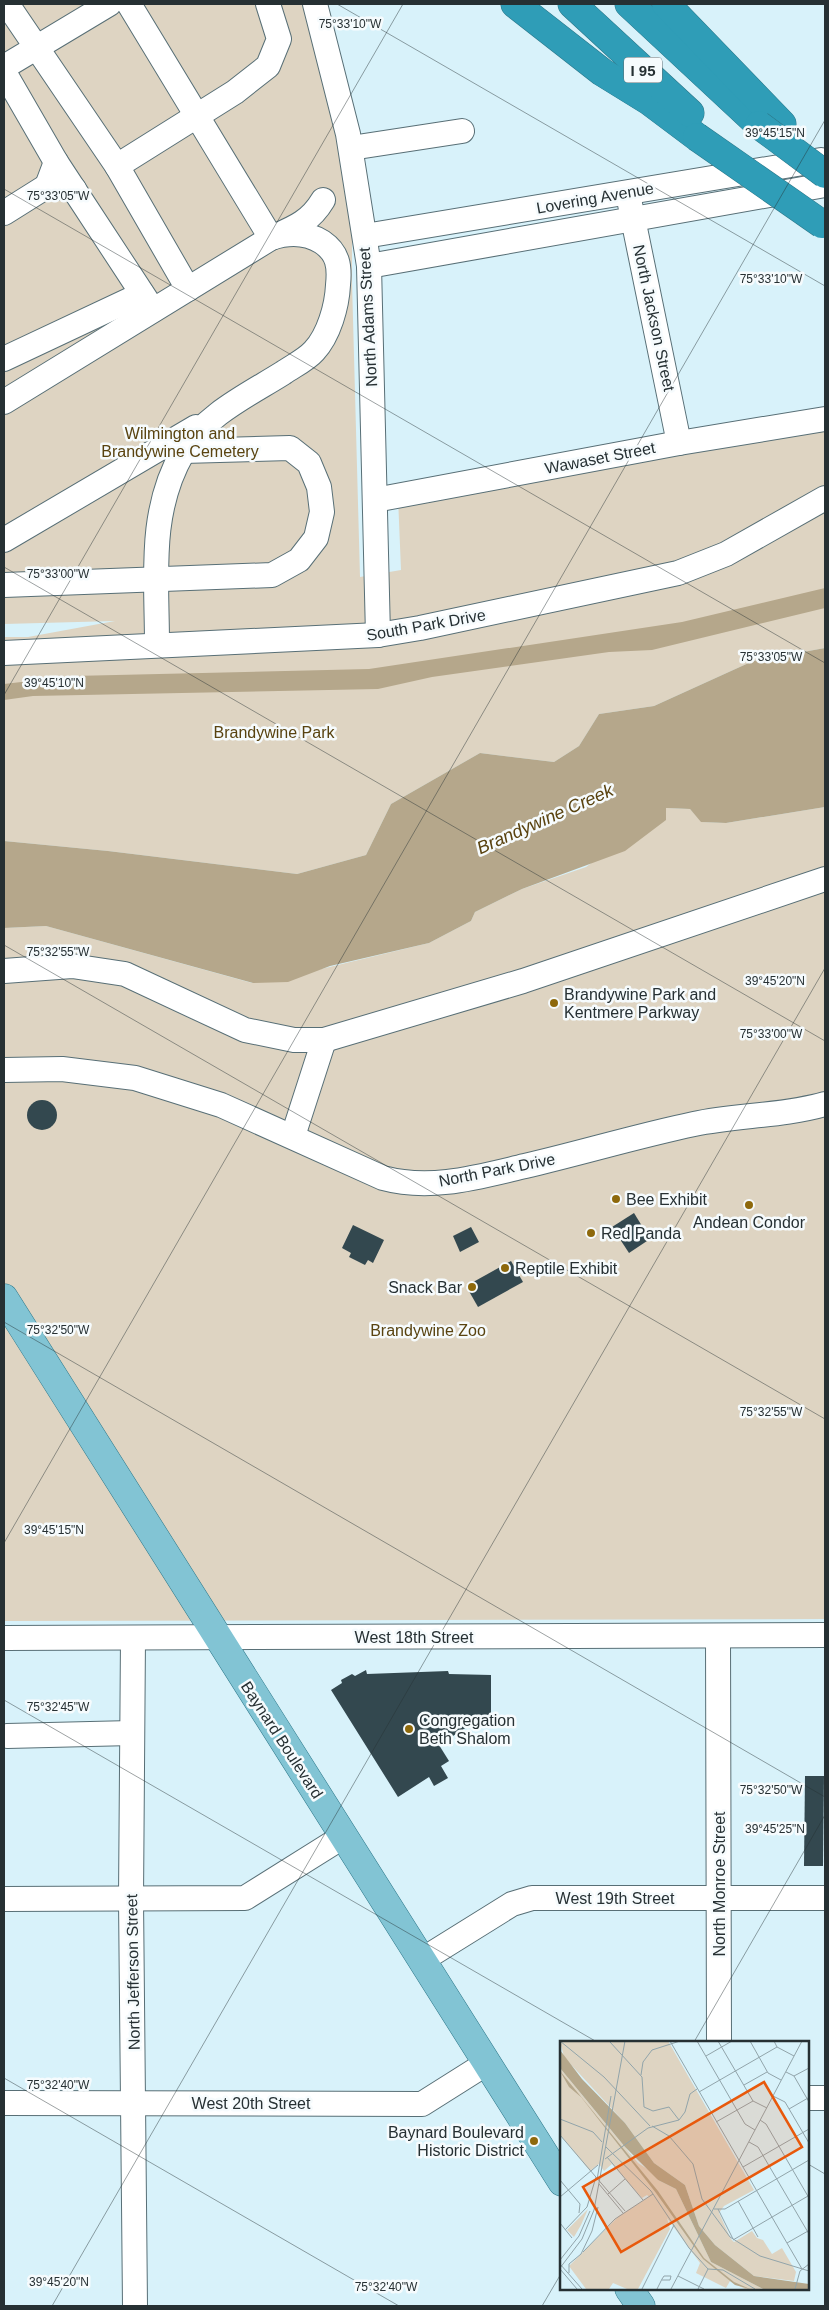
<svg xmlns="http://www.w3.org/2000/svg" width="829" height="2310" viewBox="0 0 829 2310" font-family="Arial,sans-serif">
	<style>
		.green { fill: #ded4c2 }
		.water { fill: #b5a78b }
		.building { fill: #33484f }
		.lines { fill: none; stroke-linecap: round; stroke-linejoin: round }
		.minor-casing { stroke: #586f76; stroke-width: 26 }
		.major-casing { stroke: #2c7789; stroke-width: 29 }
		.highway-casing { stroke: #2c7789; stroke-width: 29 }
		.minor { stroke: #fff; stroke-width: 24 }
		.major { stroke: #82c4d4; stroke-width: 28 }
		.highway { stroke: #2f9db7; stroke-width: 28 }
		.highway-bridge-casing { stroke: #2c7789; stroke-width: 29; stroke-linecap: butt }
		.highway-bridge { stroke: #2f9db7; stroke-width: 28 }
		.ticks { fill: none; stroke: #263033; stroke-width: 1; stroke-opacity: 0.45 }
		.poi-dot { fill: #8e690c; stroke: #f6fbfd; stroke-width: 2 }
		.labels { text-anchor: middle; dominant-baseline: central; stroke-width: 5; stroke-linejoin: round; paint-order: stroke }
		.shield { fill: #f6fbfd; stroke: #646d70; stroke-width: 1 }
		.shield-label { font-size: 15px; font-weight: bold; fill: #263033 }
		.street-label { font-size: 16px; fill: #263033; stroke: #f6fbfd }
		.park-label { font-size: 16px; fill: #594310; stroke: #f6fbfd }
		.poi-label { font-size: 16px; fill: #263033; stroke: #f6fbfd; text-anchor: start }
		.water-label { font-size: 18px; font-style: italic; fill: #59420f; stroke: #f6fbfd }
		.inset-road { fill: none; stroke: #91a4aa; stroke-width: 1 }
		.view { fill: #e8590c; fill-opacity: 0.15; stroke: #e8590c; stroke-width: 2.5 }
		.inset-edge { fill: none; stroke: #263033; stroke-width: 2.5 }
		.ticks-label { font-size: 12px; text-anchor: middle; fill: #263033; stroke: #f6fbfd; stroke-width: 5; stroke-linejoin: round; paint-order: stroke }
	</style>
	<rect width="100%" height="100%" fill="#d8f2fa"/>
	<g class="green">
		<polygon points="4,4 311,4 352,185 352,282 360,577 401,570 398,497 825,419 825,648 753,661 654,706 599,714 579,746 554,762 480,753 391,804 366,855 297,874 108,851 4,841 4,637 28,637 115,621 4,624"/>
		<polygon points="825,807 825,1619 4,1621 4,928 46,926 252,983 313,971 429,943 471,921 475,912 522,889 586,867 666,808 690,809 702,822 726,823"/>
	</g>
	<g class="water">
		<polygon points="825,588 825,608 652,650 609,652 432,677 378,689 33,696 4,700 4,684 73,676 369,669 682,622"/>
		<polygon points="825,648 825,807 726,823 701,822 690,809 666,808 666,820 625,851 522,889 475,912 471,921 429,943 330,966 288,982 253,983 46,926 4,928 4,841 108,851 297,874 366,855 391,804 480,753 554,762 579,746 599,714 654,706 753,661"/>
	</g>
	<g class="building">
		<circle cx="42" cy="1115" r="15"/>
		<polygon points="634,1213 650,1239 629,1253 612,1227"/>
		<polygon points="353,1225 384,1240 373,1263 368,1260 365,1265 349,1257 351,1253 342,1248"/>
		<polygon points="471,1227 479,1242 460,1252 453,1236"/>
		<polygon points="511,1261 523,1282 478,1307 466,1286"/>
		<polygon points="366,1670 367,1674 448,1671 449,1674 491,1675 491,1725 473,1723 439,1745 449,1761 441,1766 448,1778 434,1786 429,1777 398,1797 331,1690 342,1683 341,1680 352,1674 355,1676"/>
		<polygon points="805,1776 824,1776 823,1866 804,1866"/>
	</g>
	<g class="lines">
		<g class="minor-casing">
			<g id="minor">
				<polyline points="7,4 117,166 188,289"/>
				<path d="M129,4L271,238C294,228 310,222 323,200"/>
				<polyline points="315,4 348,134 369,266 378,635"/>
				<polyline points="4,67 109,4"/>
				<polyline points="4,72 56,162 153,310"/>
				<polyline points="351,148 462,131"/>
				<polyline points="56,162 47,186 74,189"/>
				<polyline points="117,166 235,92 268,66 279,39 268,4"/>
				<polyline points="630,204 679,443"/>
				<polyline points="4,213 47,186"/>
				<polyline points="365,236 821,160"/>
				<polyline points="369,266 825,185"/>
				<polyline points="4,359 142,294"/>
				<path d="M4,402L271,238C289,232 306,232 322,242C338,253 340,266 338,285C337,306 329,335 314,351C306,360 293,366 283,373C248,395 205,415 183,452C148,512 157,578 157,644"/>
				<polyline points="375,500 679,443 825,419"/>
				<polyline points="4,540 196,427"/>
				<polyline points="4,585 272,575 299,560 316,538 322,512 319,487 309,463 290,448 183,451"/>
				<polyline points="4,653 378,635 420,628 678,573 726,554 825,498"/>
				<polyline points="4,971 72,966 125,974 245,1030 294,1040 324,1040 523,981 825,879"/>
				<path d="M4,1070L62,1069L135,1078L221,1105L383,1178C431,1191 478,1177 525,1166C581,1153 637,1136 694,1124C737,1115 783,1116 825,1104"/>
				<polyline points="293,1136 324,1040"/>
				<polyline points="718,1636 719,2042"/>
				<polyline points="4,1638 825,1635"/>
				<polyline points="133,1638 131,1899 135,2306"/>
				<polyline points="7,1736 132,1733"/>
				<polyline points="4,1899 245,1898 344,1836"/>
				<polyline points="422,1960 512,1904 532,1898 825,1898"/>
				<polyline points="808,2098 825,2098"/>
				<polyline points="4,2103 422,2104 487,2063"/>
			</g>
		</g>
		<g class="major-casing">
			<g id="major">
				<polyline points="4,1298 562,2182"/>
				<polyline points="629,2289 641,2306"/>
			</g>
		</g>
		<g class="highway-casing">
			<g id="highway">
				<polyline points="515,4 602,72 649,101 697,137"/>
				<polyline points="572,4 690,113"/>
				<polyline points="629,4 759,125"/>
				<polyline points="666,4 782,124"/>
			</g>
		</g>
		<use href="#minor" class="minor"/>
		<use href="#major" class="major"/>
		<use href="#highway" class="highway"/>
		<g class="highway-bridge-casing">
			<g id="highway-bridge">
				<polyline points="759,125 825,174"/>
				<polyline points="697,137 822,224"/>
			</g>
		</g>
		<use href="#highway-bridge" class="highway-bridge"/>
	</g>
	<path class="ticks" d="M337,4L825,286M4,189L825,663M4,567L825,1041M4,695L403,4M4,945L825,1419M4,1322L825,1797M4,1543L825,120M4,1700L597,2042M694,2042L825,1815M4,2078L399,2306M808,2164L825,2174M52,2306L825,968M542,2306L562,2272"/>
	<g class="poi-dot">
		<circle cx="554" cy="1003" r="5"/>
		<circle cx="616" cy="1199" r="5"/>
		<circle cx="749" cy="1205" r="5"/>
		<circle cx="591" cy="1233" r="5"/>
		<circle cx="505" cy="1268" r="5"/>
		<circle cx="472" cy="1287" r="5"/>
		<circle cx="409" cy="1729" r="5"/>
		<circle cx="534" cy="2141" r="5"/>
	</g>
	<g class="labels">
		<rect class="shield" x="624" y="57.5" width="38" height="25" rx="4"/>
		<g class="shield-label">
			<text x="643" y="70">I 95</text>
		</g>
		<g class="street-label">
			<text transform="translate(595 198) rotate(-10)">Lovering Avenue</text>
			<text transform="translate(368 317) rotate(-93)">North Adams Street</text>
			<text transform="translate(654 318) rotate(78)">North Jackson Street</text>
			<text transform="translate(600 458) rotate(-11)">Wawaset Street</text>
			<text transform="translate(426 625) rotate(-10)">South Park Drive</text>
			<text transform="translate(497 1170) rotate(-11)">North Park Drive</text>
			<text x="414" y="1637">West 18th Street</text>
			<text transform="translate(282 1740) rotate(57)">Baynard Boulevard</text>
			<text transform="translate(719 1884) rotate(-90)">North Monroe Street</text>
			<text x="615" y="1898">West 19th Street</text>
			<text transform="translate(133 1972) rotate(-91)">North Jefferson Street</text>
			<text x="251" y="2103">West 20th Street</text>
		</g>
		<g class="park-label">
			<text x="180" y="433">Wilmington and<tspan x="180" dy="18">Brandywine Cemetery</tspan></text>
			<text x="274" y="732">Brandywine Park</text>
			<text x="428" y="1330">Brandywine Zoo</text>
		</g>
		<g class="poi-label">
			<text x="564" y="994">Brandywine Park and<tspan x="564" dy="18">Kentmere Parkway</tspan></text>
			<text x="626" y="1199">Bee Exhibit</text>
			<text x="749" y="1222" text-anchor="middle">Andean Condor</text>
			<text x="601" y="1233">Red Panda</text>
			<text x="515" y="1268">Reptile Exhibit</text>
			<text x="462" y="1287" text-anchor="end">Snack Bar</text>
			<text x="419" y="1720">Congregation<tspan x="419" dy="18">Beth Shalom</tspan></text>
			<text x="524" y="2132" text-anchor="end">Baynard Boulevard<tspan x="524" dy="18">Historic District</tspan></text>
		</g>
		<g class="water-label">
			<text transform="translate(545 819) rotate(-24)">Brandywine Creek</text>
		</g>
	</g>
	<g transform="translate(560 2041)">
		<rect width="249" height="249" fill="#d8f2fa"/>
		<path d="M0,0H108L194,149L164,165L159,172L171,198L174,201L192,190L197,197L203,199L212,213L222,207L236,231L234,240L194,235L155,204L139,185L125,144L94,122L65,82L4,16ZM0,27L78,122L95,133L98,139L116,148L151,221L203,248H185L170,240L166,247L136,232L140,222L107,177L110,188L78,248H67L53,242L49,248H26L9,225L59,175L89,156L87,154L82,157L52,123L44,130L39,123L30,130L0,94ZM28,168L21,184L14,196L7,189Z" fill="#ded4c2"/>
		<path d="M0,9L22,38L65,82L94,122L125,144L139,185L155,204L194,235L249,243V248H203L151,221L116,148L98,139L65,106L0,27ZM0,30L98,150L144,217L174,241L190,248L175,244L143,218L96,152L21,56L9,46Z" fill="#b5a78b"/>
		<path class="inset-road" d="M0,0L44,36L90,85M110,0L242,228M137,0L185,83L195,89M158,0L193,60L207,67M190,0L208,32L221,39M214,0L217,6L234,15M50,1L82,36L84,66L93,70L109,66L119,79M146,15L172,0M226,31L234,35L249,61M81,34L83,21L92,9L120,0M234,35L249,27M184,44L207,31M139,51L217,6M213,55L225,61L249,102M229,68L248,57M0,78L33,91L42,101M200,79L206,83L249,157M156,81L193,60M92,85L109,95L133,123L142,158L170,196L200,215L249,230M0,94L65,170M189,101L198,106L249,193M46,106L91,150L129,207L148,228L163,229L195,248M47,116L83,159M45,118L88,87L119,79L125,71L130,53L137,48M183,126L249,88M0,139L20,163L19,172M37,139L51,55M39,143L63,172M48,153L65,138M0,156L38,124M178,160L198,196M154,168H165L249,119M158,168L173,198M0,182L12,197M5,189L27,166L36,136M173,199L248,155M227,202L248,190M23,211L55,178L93,153M21,213L32,190L38,166M0,219L19,195L30,170M0,223L22,248M0,227L22,198L34,169L65,0M0,228L17,248M9,232V223L21,213M118,235L144,248M82,248L114,184M97,248L102,238L104,235H111L110,239H102M111,248L242,0M138,248L148,228M235,248L240,230L249,223"/>
		<path class="view" d="M204,41L242,106L61,211L23,146Z"/>
		<rect width="249" height="249" class="inset-edge"/>
	</g>
	<g class="ticks-label">
		<text x="350" y="28">75°33'10"W</text>
		<text x="775" y="137">39°45'15"N</text>
		<text x="58" y="200">75°33'05"W</text>
		<text x="771" y="283">75°33'10"W</text>
		<text x="58" y="578">75°33'00"W</text>
		<text x="771" y="661">75°33'05"W</text>
		<text x="54" y="687">39°45'10"N</text>
		<text x="58" y="956">75°32'55"W</text>
		<text x="775" y="985">39°45'20"N</text>
		<text x="771" y="1038">75°33'00"W</text>
		<text x="58" y="1334">75°32'50"W</text>
		<text x="771" y="1416">75°32'55"W</text>
		<text x="54" y="1534">39°45'15"N</text>
		<text x="58" y="1711">75°32'45"W</text>
		<text x="771" y="1794">75°32'50"W</text>
		<text x="775" y="1833">39°45'25"N</text>
		<text x="58" y="2089">75°32'40"W</text>
		<text x="59" y="2286">39°45'20"N</text>
		<text x="386" y="2291">75°32'40"W</text>
	</g>
	<rect width="829" height="2310" fill="none" stroke="#263033" stroke-width="10"/>
</svg>
